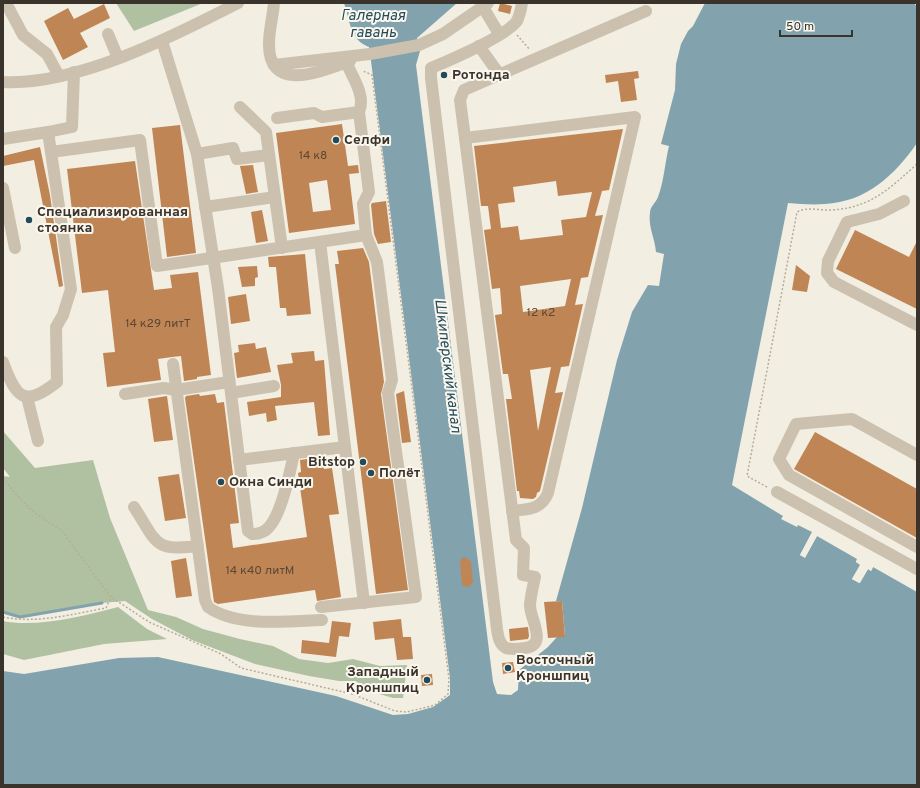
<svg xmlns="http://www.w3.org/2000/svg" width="920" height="788" viewBox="0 0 920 788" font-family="Overpass,sans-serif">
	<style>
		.green { fill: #b0c1a2 }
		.water { fill: #82a3ae }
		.pier { fill: #f3eee2 }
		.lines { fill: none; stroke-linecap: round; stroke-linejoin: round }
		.stream { stroke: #82a3ae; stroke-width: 3 }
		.building { fill: #bf8554; fill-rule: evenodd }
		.path { stroke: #b6ac98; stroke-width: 1.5; stroke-dasharray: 2 2; stroke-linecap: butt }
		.minor { stroke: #cbc1ae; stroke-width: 12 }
		.poi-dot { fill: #234a59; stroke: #faf7ef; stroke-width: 1.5 }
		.labels { text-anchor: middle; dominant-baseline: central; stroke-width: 4; stroke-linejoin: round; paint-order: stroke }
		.number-label { font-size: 12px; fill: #5b4836 }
		.poi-label { font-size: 14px; font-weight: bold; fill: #3a332c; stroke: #faf7ef; text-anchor: start }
		.water-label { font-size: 15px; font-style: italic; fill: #234a59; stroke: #faf7ef }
	</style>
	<rect width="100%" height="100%" fill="#f3eee2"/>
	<g class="green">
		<polygon points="116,3 203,3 134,31"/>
		<polygon points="3,431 35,468 93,460 110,518 148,610 176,617 203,629 240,639 273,646 299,659 328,663 353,659 380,666 407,665 403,698 393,698 376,693 370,687 354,681 339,681 309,676 255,664 192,640 152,619 125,601 102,603 20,617 3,612 3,476 10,477 3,468"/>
		<path d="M118,607L147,629L167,639L104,644L24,660L3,654V621C36,628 84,616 118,607Z"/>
	</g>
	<path class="water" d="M344,3H457L417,38L420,51L416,65L493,682L497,694L511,695L518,690L519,670L548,647L557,637L565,636L562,601H556L582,508L617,360L632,312L648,285L659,286L664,254L656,252C655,239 648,227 650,213C650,206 656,203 658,197C664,181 665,162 669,146L661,144L675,90L676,64L681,44L688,31L693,26L705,3H914L917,7V143C895,175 866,202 825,204C813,205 800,204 788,203L732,485L783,516L781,519L797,527L798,525L812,532L800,555L805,557L817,536L857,559L856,562L861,564L852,579L860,583L868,569L871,571L873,567L917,592V785H3V671L24,674L119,658L158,657L336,696L393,715L408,714L433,707L450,695V678L371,61L369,47C350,40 350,21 344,3Z"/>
	<g class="pier">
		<polygon points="813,531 814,533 802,554 804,555 815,535 818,534 805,558 800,555"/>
		<polygon points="858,557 858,561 863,565 855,579 859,581 866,567 870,568 874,565 871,571 868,569 859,583 852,579 860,565 856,562"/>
	</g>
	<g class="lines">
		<polyline class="stream" points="3,612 20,617 102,603"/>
	</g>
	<g class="building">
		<polygon points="500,3 512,6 510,14 498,11"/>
		<polygon points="104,4 110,18 80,33 88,47 63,60 44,21 68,8 74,19"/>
		<polygon points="638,71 639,78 634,79 637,100 621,102 618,81 606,83 605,75"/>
		<path d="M342,124L348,166L358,165L359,173L349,174L355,224L289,233L276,133ZM327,180L331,210L313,212L309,183Z"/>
		<polygon points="180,125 196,253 167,257 152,128"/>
		<path d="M623,129L609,190L602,191L595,216L603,215L588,277L581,278L575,305L583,304L569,366L561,367L555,393L563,392L540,491L537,493L536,497L533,499L520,498L519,491H517L506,399H512L508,374H503L495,315L502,314L500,288L492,289L484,230L491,229L488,206H481L474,146ZM556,181L558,196L592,192L586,217L561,220L563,235L520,240L518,226L501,228L498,204L515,202L513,187ZM571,279L565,306L523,312L520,286ZM551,367L538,431L530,370Z"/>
		<polygon points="40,147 50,195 63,286 59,287 34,160 3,166 3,156"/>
		<polygon points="135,161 154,290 172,288 170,275 198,272 211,375 197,377 197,379 184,381 181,356 172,357 158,359 161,380 107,387 103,353 115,352 108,290 82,293 67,169"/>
		<polygon points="253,165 258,192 246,194 240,166"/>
		<polygon points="386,201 391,242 378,244 374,234 371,205 372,203"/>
		<polygon points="262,210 268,241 256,243 251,212"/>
		<polygon points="855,230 909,257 917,241 917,309 836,269"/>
		<polygon points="363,248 369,262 384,382 381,394 408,590 376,594 335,264 339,264 337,251"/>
		<polygon points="305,254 311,314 287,316 286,308 280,308 276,267 269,267 268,257"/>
		<polygon points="796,265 810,276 807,292 792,290"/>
		<polygon points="257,266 258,277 255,278 255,286 242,287 238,267"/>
		<polygon points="246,294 250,321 231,324 228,297"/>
		<polygon points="255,343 256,349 266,347 271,372 237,378 234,353 239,352 238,345"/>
		<polygon points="314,351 315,361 324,360 330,435 318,436 314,402 275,406 277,420 267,422 266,413 249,416 247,402 281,397 281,385 277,365 293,363 291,353"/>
		<polygon points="404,391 411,442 402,443 396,394"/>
		<polygon points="199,394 200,396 215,394 217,403 224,402 239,523 230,524 233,548 307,537 298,473 301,472 300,460 322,457 324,469 332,468 339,514 329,515 341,597 317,601 315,590 218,604 214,602 185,398 186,396"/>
		<polygon points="167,396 173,440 154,442 148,399"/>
		<polygon points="815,432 917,489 917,538 794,469"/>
		<polygon points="179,474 186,518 165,521 158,477"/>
		<polygon points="465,557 471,562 473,582 469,587 463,586 462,584 460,563 462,558"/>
		<polygon points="186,558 192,596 176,598 171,561"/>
		<polygon points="562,601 565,637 548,638 544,602"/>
		<polygon points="401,619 403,637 411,637 413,659 397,660 394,638 375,640 373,622"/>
		<polygon points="332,621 351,623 349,637 339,636 336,657 301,653 302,640 329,643"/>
		<polygon points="528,627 529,636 528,639 510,641 509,629"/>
		<polygon points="513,662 515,672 503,674 502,663"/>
		<polygon points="432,674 433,685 422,686 421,675"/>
	</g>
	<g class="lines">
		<g class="path">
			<polyline points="517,35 530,50"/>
			<polyline points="438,312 443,357"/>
			<polyline points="440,332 449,331"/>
			<polyline points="446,378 452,425"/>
			<polyline points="449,402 458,401"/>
			<polyline points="3,478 19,498 35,513 62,531 111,597 149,622 221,654 241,668 352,694 395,711 407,712 435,705 448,694 449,679 372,75 363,71"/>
			<path d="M767,487L747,476L797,212C808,206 821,211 833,210C872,207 890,188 917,164"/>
			<path d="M3,617C37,624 73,614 106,608L111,597"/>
		</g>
		<g class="minor">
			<polyline points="6,3 23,35 47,54 59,76"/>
			<path d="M274,3C273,16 269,30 269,43C268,95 322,71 350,61"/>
			<polyline points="483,7 499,34"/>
			<polyline points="108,34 118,58"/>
			<path d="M162,41L197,154L218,288L248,531L252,534C258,534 265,532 269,527C282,513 290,472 294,453"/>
			<polyline points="479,46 499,74"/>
			<polyline points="274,65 370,54 419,45 443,34 488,3"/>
			<path d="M3,82C76,86 174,36 238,3"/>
			<polyline points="240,107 266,132 282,248"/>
			<polyline points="277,118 314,113 322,117 359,112"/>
			<polyline points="48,132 72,127 74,72"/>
			<path d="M465,138L516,540L524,548L523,575L535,577C533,586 531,595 530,604C529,618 549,645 525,648C519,649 512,650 506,648C499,644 498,636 497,629L431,78V68C450,60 506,36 517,21C520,15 521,9 522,3"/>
			<polyline points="3,139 48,132 51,152 140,140 157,266 366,235"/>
			<polyline points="197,154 233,148 237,159 269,155"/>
			<polyline points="3,188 15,248"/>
			<polyline points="904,201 879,214 847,222 828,261 827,273 834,282 917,325"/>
			<polyline points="205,207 275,197"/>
			<polyline points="320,242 364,603"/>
			<path d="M3,362C16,398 24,408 57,382L56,327L63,315L71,289L51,152"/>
			<path d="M173,364L205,600L208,607C237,628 289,621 322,620"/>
			<polyline points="231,393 274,386"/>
			<polyline points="125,394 164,388 176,390 229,382"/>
			<polyline points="27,397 38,441"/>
			<polyline points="917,455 852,419 796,424 779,459 789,475 917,547"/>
			<polyline points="239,460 345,447"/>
			<polyline points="777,492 917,569"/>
			<path d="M134,507C157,542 153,552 198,546"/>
			<path d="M512,511C528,509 541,510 548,493L635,117L465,138L460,100L464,90L646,11"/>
			<path d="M321,607L416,597L388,393L392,380L377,262L366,235L363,204L369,192L359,112C366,96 353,78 346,62"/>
		</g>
	</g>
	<g class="poi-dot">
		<circle cx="444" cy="75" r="4"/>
		<circle cx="336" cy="140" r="4"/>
		<circle cx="29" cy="220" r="4"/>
		<circle cx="363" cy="462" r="4"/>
		<circle cx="371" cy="473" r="4"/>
		<circle cx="221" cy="482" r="4"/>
		<circle cx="508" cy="668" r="4"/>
		<circle cx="427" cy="680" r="4"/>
	</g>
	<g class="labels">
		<g class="number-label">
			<text x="313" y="156">14 к8</text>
			<text x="541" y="313">12 к2</text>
			<text x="158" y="324">14 к29 литТ</text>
			<text x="260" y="571">14 к40 литМ</text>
		</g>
		<g class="poi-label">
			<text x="452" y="75">Ротонда</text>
			<text x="344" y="140">Селфи</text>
			<text x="37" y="212">Специализированная<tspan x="37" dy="16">стоянка</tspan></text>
			<text x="355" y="462" text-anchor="end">Bitstop</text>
			<text x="379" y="473">Полёт</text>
			<text x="229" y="482">Окна Синди</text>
			<text x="516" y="660">Восточный<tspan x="516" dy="16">Кроншпиц</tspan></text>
			<text x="419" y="672" text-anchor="end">Западный<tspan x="419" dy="16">Кроншпиц</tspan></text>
		</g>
		<g class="water-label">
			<text x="373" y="16">Галерная<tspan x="373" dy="17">гавань</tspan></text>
			<text transform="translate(447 366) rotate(83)">Шкиперский канал</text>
		</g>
	</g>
	<rect width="920" height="788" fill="none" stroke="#3a332c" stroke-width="8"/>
	<path d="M780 30v6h72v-6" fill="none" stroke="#3a332c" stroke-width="2"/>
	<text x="786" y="30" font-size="12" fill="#3a332c" stroke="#faf7ef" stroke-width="3" paint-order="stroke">50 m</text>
</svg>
